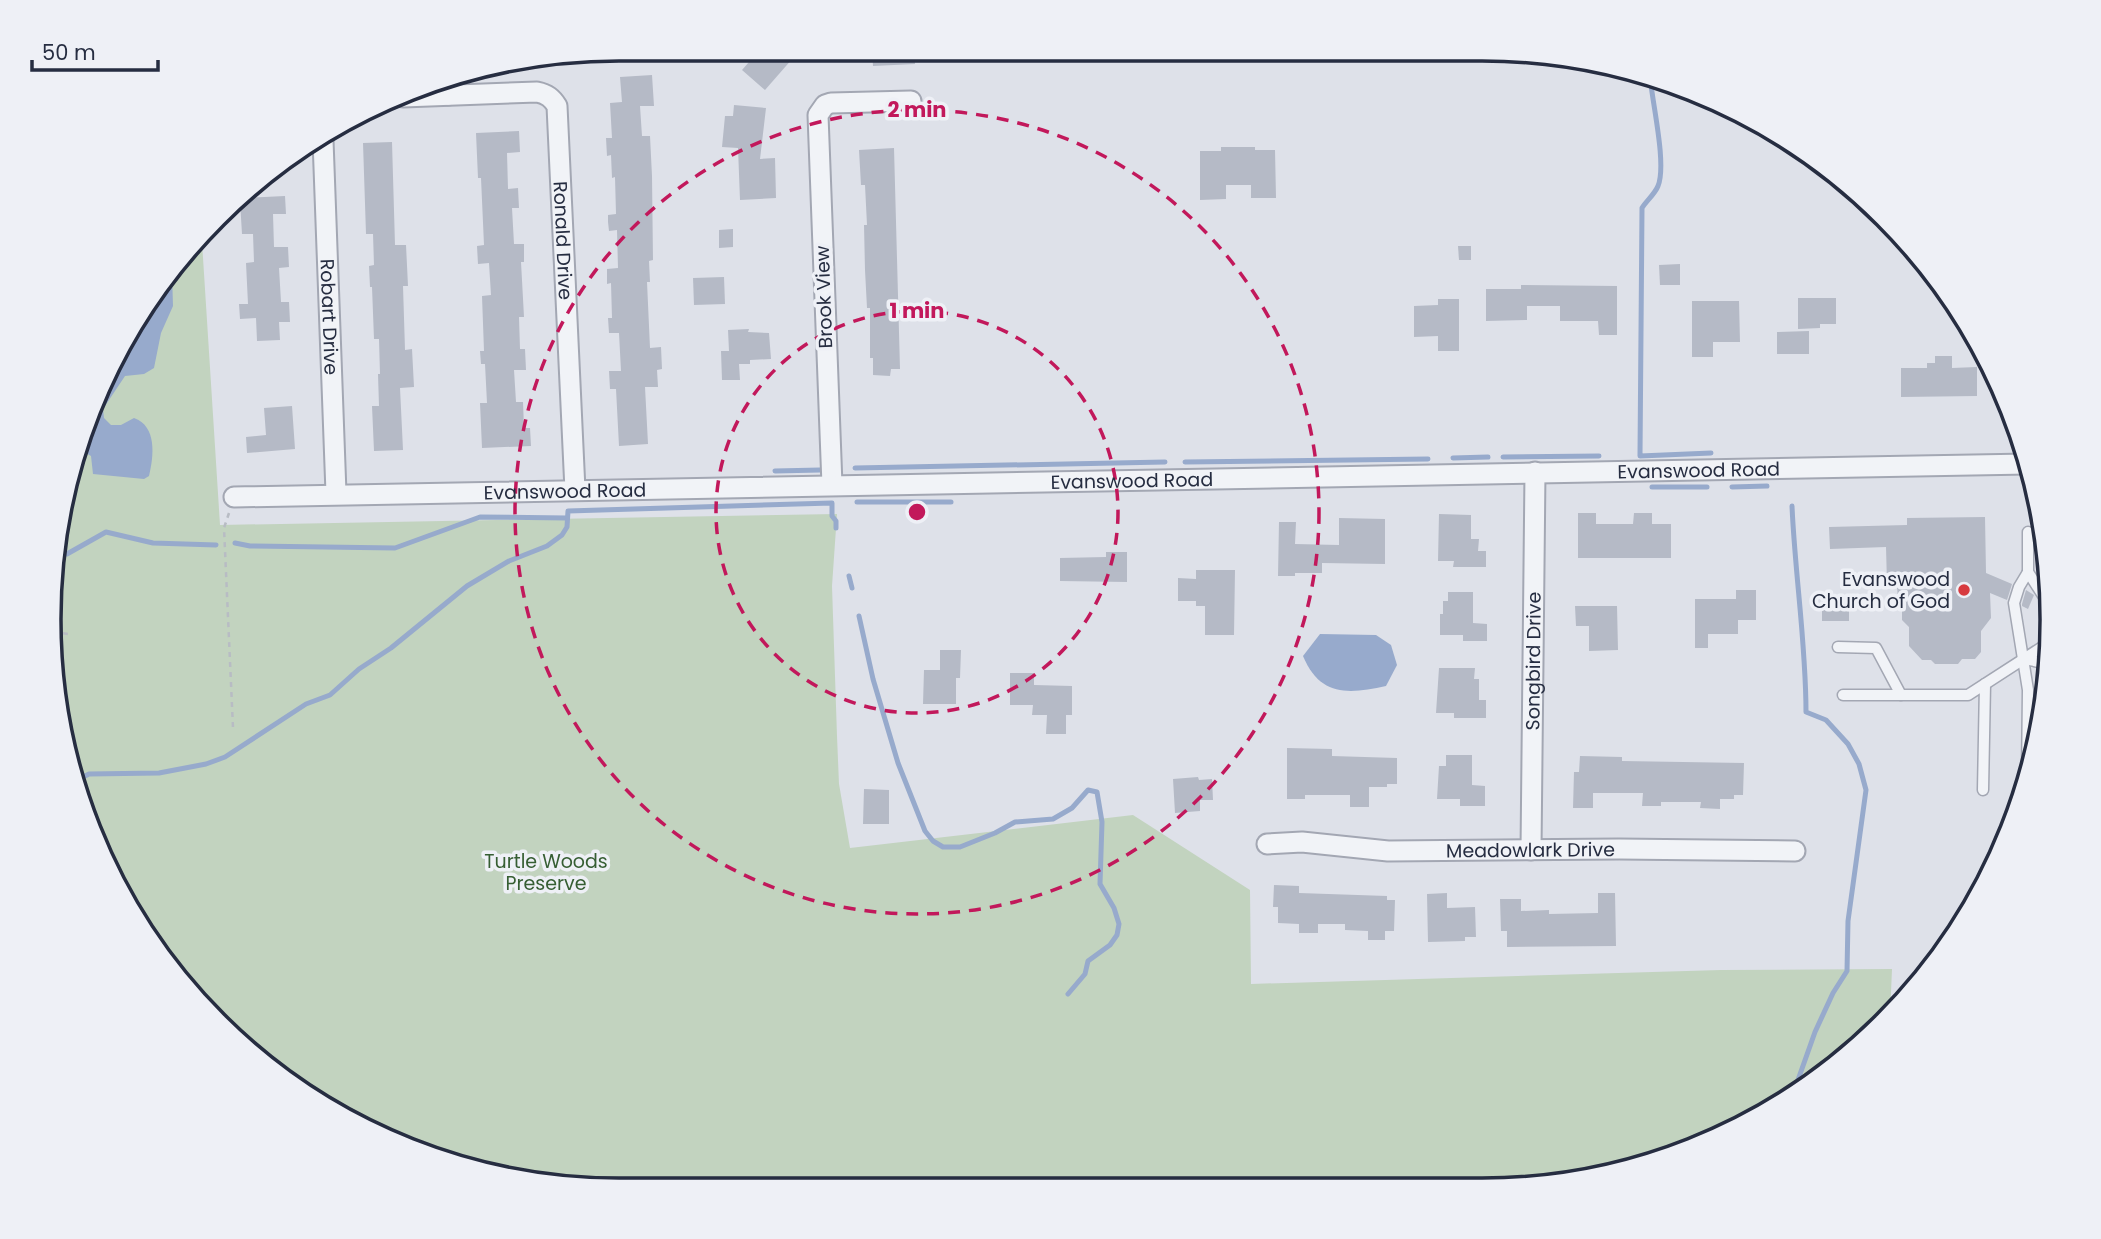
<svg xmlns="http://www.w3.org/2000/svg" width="2101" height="1239" viewBox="0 0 2101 1239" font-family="Poppins,sans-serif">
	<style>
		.green { fill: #c2d3bf }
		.water { fill: #97aacc }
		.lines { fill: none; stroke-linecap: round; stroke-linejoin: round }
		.stream { stroke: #97aacc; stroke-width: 5 }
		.building { fill: #b5bac6 }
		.service-casing { stroke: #a3a7b3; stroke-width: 13 }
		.minor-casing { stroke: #a3a7b3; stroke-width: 23 }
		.path { stroke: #b8bcc4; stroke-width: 2.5; stroke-dasharray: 5 5; stroke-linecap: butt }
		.service { stroke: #f1f3f7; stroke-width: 10 }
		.minor { stroke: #f1f3f7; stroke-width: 19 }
		.ring { fill: none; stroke: #c2185b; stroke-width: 3.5; stroke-dasharray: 12 9 }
		.poi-dot { fill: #d73a3f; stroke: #eef0f6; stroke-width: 2.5 }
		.labels { text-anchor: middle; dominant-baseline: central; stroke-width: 7; stroke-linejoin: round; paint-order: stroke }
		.street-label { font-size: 19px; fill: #262d41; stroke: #eef0f6 }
		.poi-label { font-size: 19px; fill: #262d41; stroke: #eef0f6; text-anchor: end }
		.park-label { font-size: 19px; fill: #365e33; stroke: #eef0f6 }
		.rim { fill: none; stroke: #262d41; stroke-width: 3.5 }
		.centre { fill: #c2185b; stroke: #eef0f6; stroke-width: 3.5 }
		.ring-label { font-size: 21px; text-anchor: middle; font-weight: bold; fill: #c2185b; stroke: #eef0f6; stroke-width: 7; stroke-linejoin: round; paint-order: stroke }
	</style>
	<rect width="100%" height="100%" fill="#dee1e9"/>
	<polygon class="green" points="202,242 220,525 837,514 832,586 837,736 839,784 850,848 1133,815 1250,890 1251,984 1721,970 1892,969 1890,1016 1885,1023 1767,1113 1664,1160 1519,1189 582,1189 437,1160 303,1094 167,967 92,837 50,656 69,471 145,302"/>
	<g class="water">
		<path d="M172,273L173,306L161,333L154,368L144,374L125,376L103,409L104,418L111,425H121L134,418C157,426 154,456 149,476L144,479L93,474L91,456L79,449L145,302Z"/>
		<path d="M1320,634L1376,635L1391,645L1397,665L1386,686C1349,694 1320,697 1303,656Z"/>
	</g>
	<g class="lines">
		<g class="stream">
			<path d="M1650,76C1652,102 1667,164 1658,186C1655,194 1646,201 1642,208L1640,456L1711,453"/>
			<polyline points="1503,457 1599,456"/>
			<polyline points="1453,458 1488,457"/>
			<polyline points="1185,462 1428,459"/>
			<polyline points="855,468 1165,462"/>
			<polyline points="775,471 820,470"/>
			<polyline points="1652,487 1707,487"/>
			<polyline points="1732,487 1767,486"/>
			<polyline points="857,502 951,502"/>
			<path d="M1792,506C1795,575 1806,643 1806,712L1826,720L1848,744L1859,764L1866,790L1848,921L1847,971L1833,993L1815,1032L1793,1094"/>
			<polyline points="235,543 250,546 395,548 480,517 567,518"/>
			<polyline points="60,553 67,554 106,532 153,543 216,545"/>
			<polyline points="849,576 852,588"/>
			<polyline points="859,616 873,679 898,763 925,831 933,841 943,847 960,847 995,833 1015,822 1053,819 1072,808 1088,790 1097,792 1102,822 1100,884 1114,908 1119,924 1117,935 1110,945 1088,961 1085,974 1068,994"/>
			<polyline points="79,779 89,774 159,773 206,764 225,757 306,704 330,695 359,669 391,648 467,586 509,561 547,546 562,535 567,527 568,511 832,503 832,516 836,521 836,528"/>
		</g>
	</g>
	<g class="building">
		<polygon points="749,49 783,49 793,58 765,90 742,70 749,62 743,56"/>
		<polygon points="872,49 914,49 915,64 873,66"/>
		<polygon points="652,75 654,106 640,106 642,136 650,136 652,176 653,260 649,261 650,282 647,282 650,348 661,347 662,369 657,370 658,387 645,387 648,444 619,446 616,389 610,389 609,371 621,371 619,333 609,333 608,318 612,318 611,283 607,284 607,269 618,268 617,230 609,231 608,222 608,215 616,214 615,177 612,178 611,155 607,156 606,138 612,138 610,103 622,102 620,77"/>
		<polygon points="734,105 766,108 760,159 775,158 776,198 740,200 738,148 722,147 725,116 733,116"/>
		<polygon points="519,131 520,152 507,153 508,189 518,188 519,208 512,208 514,244 524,244 524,262 521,262 524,317 519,317 520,349 525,349 526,370 514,370 516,402 523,402 524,428 530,428 531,446 482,448 480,403 487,403 485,364 481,364 480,351 484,351 482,296 491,295 489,263 478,264 477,246 484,245 481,178 478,178 476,133"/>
		<polygon points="392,142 395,245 406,245 408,286 403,286 405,350 412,349 414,387 400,388 403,450 374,451 372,406 379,406 378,374 380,374 379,339 374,339 372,287 370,287 369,266 374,265 373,234 366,234 363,143"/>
		<polygon points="1221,147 1255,147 1255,150 1275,150 1276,198 1251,198 1251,185 1226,185 1226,199 1200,200 1200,151 1221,151"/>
		<polygon points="894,148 900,369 891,369 890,376 873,375 873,358 870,358 870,308 867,308 865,270 864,225 867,225 865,185 861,185 859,150"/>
		<polygon points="285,196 286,214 273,214 274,247 288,247 289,267 279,268 281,302 289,302 290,322 279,322 280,340 257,341 256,318 240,319 239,304 248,304 246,263 254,262 253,234 242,234 240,201 243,198"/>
		<polygon points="733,229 733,247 719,248 719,230"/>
		<polygon points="1458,246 1471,246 1471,260 1459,260"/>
		<polygon points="1680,264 1680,285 1660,285 1659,265"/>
		<polygon points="724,277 725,304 694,305 693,278"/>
		<polygon points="1521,285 1617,286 1617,335 1599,335 1598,321 1560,321 1560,306 1527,306 1527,320 1486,321 1486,289 1521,289"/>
		<polygon points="1798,298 1836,298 1836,324 1820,324 1820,328 1798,329"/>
		<polygon points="1438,299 1459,299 1459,351 1438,351 1438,336 1414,337 1414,306 1438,305"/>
		<polygon points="1692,301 1739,301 1740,342 1713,342 1713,357 1692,357"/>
		<polygon points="749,329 748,332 769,333 771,359 750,360 750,364 739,364 740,380 722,380 721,351 729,351 728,330"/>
		<polygon points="1809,331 1809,354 1777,354 1777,332"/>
		<polygon points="1935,356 1952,356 1952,368 1977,367 1977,396 1901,397 1901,368 1927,368 1927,363 1935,363"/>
		<polygon points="292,406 295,449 247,453 246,437 266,435 264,408"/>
		<polygon points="1578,513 1596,513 1596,524 1633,524 1634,513 1652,513 1652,524 1671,524 1671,558 1578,558"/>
		<polygon points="1439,514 1471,515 1471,539 1479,539 1478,551 1486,551 1486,567 1453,567 1454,561 1438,561"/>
		<polygon points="1985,517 1986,573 2012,584 2007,600 1990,593 1991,618 1981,631 1981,652 1975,659 1962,659 1958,664 1935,664 1931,660 1922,660 1909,646 1909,627 1902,620 1902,602 1898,603 1897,584 1887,584 1886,547 1830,549 1829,527 1907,525 1907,518"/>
		<polygon points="1339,518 1385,519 1385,564 1322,563 1322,573 1295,573 1295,576 1278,576 1279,522 1296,522 1295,544 1339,545"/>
		<polygon points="1106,552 1127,552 1127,582 1060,581 1060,558 1106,557"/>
		<polygon points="1196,570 1235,570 1234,635 1205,635 1205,606 1196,606 1196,601 1178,601 1178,578 1196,579"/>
		<polygon points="1736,590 1756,590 1756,620 1738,620 1738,634 1708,634 1708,648 1695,648 1695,599 1736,599"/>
		<polygon points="2026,590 2034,595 2028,609 2022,606 2022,604"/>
		<polygon points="1448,592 1473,592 1473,623 1487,624 1487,641 1463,641 1463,635 1440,635 1440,614 1443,614 1443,601 1448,601"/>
		<polygon points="1849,600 1849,621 1822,621 1822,601"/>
		<polygon points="1575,606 1617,606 1618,650 1589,651 1589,626 1576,626"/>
		<polygon points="940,650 961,650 960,678 956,678 956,704 923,704 924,670 940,670"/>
		<polygon points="1439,668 1475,668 1474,679 1479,679 1479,700 1486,700 1486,718 1454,718 1454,713 1436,713"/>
		<polygon points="1010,673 1034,673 1034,685 1072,686 1072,715 1066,715 1066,734 1046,734 1047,715 1032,715 1033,705 1010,705"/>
		<polygon points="1287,748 1332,749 1332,756 1397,758 1397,784 1387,784 1387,787 1369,787 1369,807 1350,807 1350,795 1305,795 1305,799 1287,799"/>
		<polygon points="1446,755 1472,755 1472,785 1485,786 1485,806 1460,806 1460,799 1437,799 1439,766 1446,766"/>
		<polygon points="1580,756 1622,757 1622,761 1744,763 1743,795 1734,795 1734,799 1720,799 1720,809 1700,808 1701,802 1661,802 1661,806 1642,806 1643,793 1593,793 1593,808 1573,808 1574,772 1579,772"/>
		<polygon points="1198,777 1199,780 1212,779 1213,800 1200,800 1200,811 1175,813 1173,779"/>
		<polygon points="864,789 889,790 889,824 863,824"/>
		<polygon points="1274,885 1299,886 1299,893 1387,896 1387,900 1395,900 1394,931 1385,931 1385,940 1368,940 1368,931 1345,930 1345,924 1318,924 1318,933 1299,933 1299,924 1278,923 1278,907 1273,907"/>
		<polygon points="1447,893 1447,908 1475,907 1476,937 1465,937 1465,941 1428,942 1427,894"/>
		<polygon points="1598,893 1615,893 1616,946 1507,947 1507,931 1501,931 1500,899 1521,899 1521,911 1549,910 1549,914 1598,913"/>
	</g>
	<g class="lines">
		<g class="service-casing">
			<g id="service">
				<polyline points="2028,532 2028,572 2051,608"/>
				<polyline points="1838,647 1876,648 1901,695 1968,695 2050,642"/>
				<polyline points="2025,659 2048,664"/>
				<polyline points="1843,695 1901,695"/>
				<polyline points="2027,778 2028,690 2014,603 2019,587 2028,572"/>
				<polyline points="1983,790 1985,684"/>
			</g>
		</g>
		<g class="minor-casing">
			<g id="minor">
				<polyline points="447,77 448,95"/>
				<path id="s1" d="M403,97L537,92C547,94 552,98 557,106L575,490"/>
				<path id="s2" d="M323,140L336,493"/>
				<polyline points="832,485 818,115 825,105 831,103 911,101"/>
				<path id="s3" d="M234,497L2028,464"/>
				<path id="s4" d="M1267,844L1302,842L1388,851L1619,849L1795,851"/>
				<path id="s5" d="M1531,850L1535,472"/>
			</g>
		</g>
		<g class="path">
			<polyline points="229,513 224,528 233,728"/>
			<polyline points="53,632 68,634"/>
		</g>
		<use href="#service" class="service"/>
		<use href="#minor" class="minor"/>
	</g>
	<g class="ring">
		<circle cx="917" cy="512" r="201"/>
		<circle cx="917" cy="512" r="402"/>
	</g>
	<circle class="poi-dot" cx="1964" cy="590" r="7"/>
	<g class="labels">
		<g class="street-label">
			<text stroke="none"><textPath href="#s1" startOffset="294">Ronald Drive</textPath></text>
			<text transform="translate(824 297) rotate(-92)">Brook View</text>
			<text stroke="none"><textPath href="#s2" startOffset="177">Robart Drive</textPath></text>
			<text stroke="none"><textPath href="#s3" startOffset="1465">Evanswood Road</textPath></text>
			<text stroke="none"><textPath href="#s3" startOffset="898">Evanswood Road</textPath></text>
			<text stroke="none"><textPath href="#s3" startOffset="331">Evanswood Road</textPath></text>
			<text stroke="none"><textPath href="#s5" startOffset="189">Songbird Drive</textPath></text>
			<text stroke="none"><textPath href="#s4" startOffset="264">Meadowlark Drive</textPath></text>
		</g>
		<g class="poi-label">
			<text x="1950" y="579">Evanswood<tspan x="1950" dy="22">Church of God</tspan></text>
		</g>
		<g class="park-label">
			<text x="546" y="861">Turtle Woods<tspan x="546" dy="22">Preserve</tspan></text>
		</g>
	</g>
	<path d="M0 0H2101V1239H0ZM619 61H1482A558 558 0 0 1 2040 619V620A558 558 0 0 1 1482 1178H619A558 558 0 0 1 61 620V619A558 558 0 0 1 619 61Z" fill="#eef0f6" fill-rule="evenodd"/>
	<path class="rim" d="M619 61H1482A558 558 0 0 1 2040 619V620A558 558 0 0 1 1482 1178H619A558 558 0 0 1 61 620V619A558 558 0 0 1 619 61Z"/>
	<circle cx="917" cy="512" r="10" class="centre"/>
	<g class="ring-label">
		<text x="917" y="117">2 min</text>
		<text x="917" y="318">1 min</text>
	</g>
	<path d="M32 60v10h126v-10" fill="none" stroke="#262d41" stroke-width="3.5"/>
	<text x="42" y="60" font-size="21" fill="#262d41" stroke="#eef0f6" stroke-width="5" paint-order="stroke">50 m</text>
</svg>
